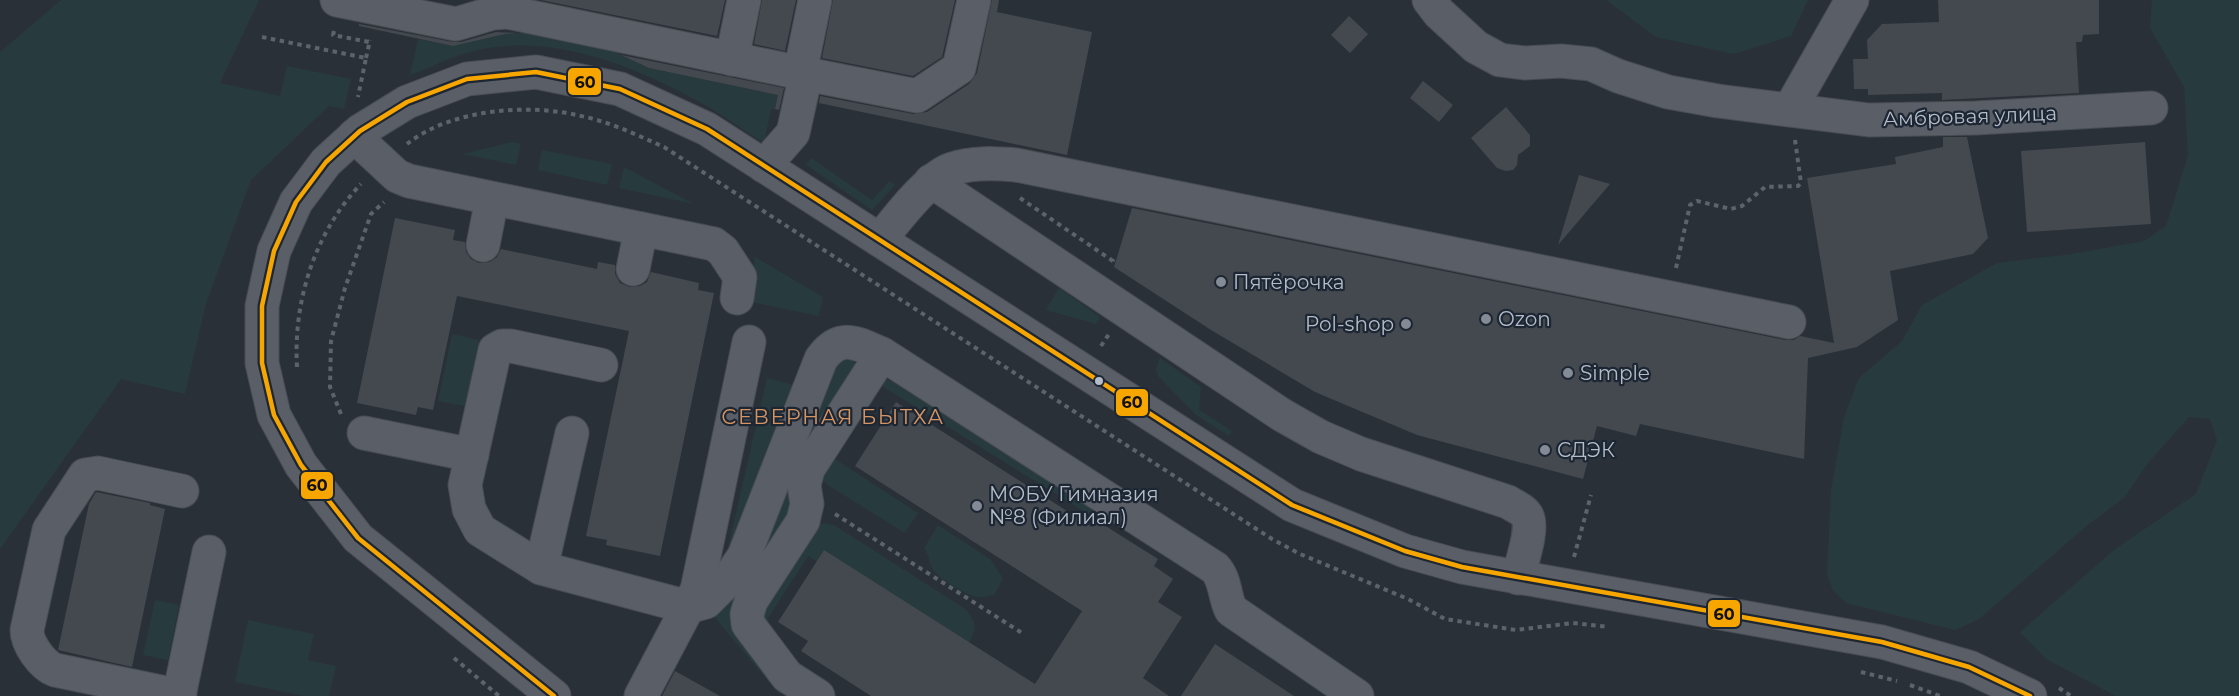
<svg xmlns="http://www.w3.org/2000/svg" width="2239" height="696" viewBox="0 0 2239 696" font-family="Montserrat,sans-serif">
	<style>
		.green { fill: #273a3e }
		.building { fill: #444950 }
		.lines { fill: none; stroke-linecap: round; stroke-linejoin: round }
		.minor-casing { stroke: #484c53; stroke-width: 35 }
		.path { stroke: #5d636a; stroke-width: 4; stroke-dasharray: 4.5 4.5; stroke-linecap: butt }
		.minor { stroke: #5a5e66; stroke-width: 33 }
		.bus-1-casing { stroke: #1d2633; stroke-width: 9 }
		.bus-1 { stroke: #f7a600; stroke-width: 4.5 }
		.poi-dot { fill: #848b96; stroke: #1d2633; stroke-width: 2 }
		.bus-dot { fill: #b4bcc9; stroke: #1d2633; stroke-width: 2 }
		.labels { text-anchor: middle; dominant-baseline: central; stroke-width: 4.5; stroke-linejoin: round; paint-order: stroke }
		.street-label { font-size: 20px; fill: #b4bcc9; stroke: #1d2633 }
		.poi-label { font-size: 20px; fill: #b4bcc9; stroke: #1d2633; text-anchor: start }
		.neighbourhood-label { font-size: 21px; letter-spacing: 1.5px; fill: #d59563; stroke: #1d2633 }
		.line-badge { stroke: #1d2633; stroke-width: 2 }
		.pale-badge-label { font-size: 16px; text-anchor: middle; font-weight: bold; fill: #111 }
	</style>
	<rect width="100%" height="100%" fill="#2a3038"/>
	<g class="green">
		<polygon points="61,0 259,0 220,83 280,96 287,66 351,79 344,109 329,106 251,180 206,304 185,394 121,379 0,549 0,52"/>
		<polygon points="1606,0 1808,0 1791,36 1734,54 1656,37"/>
		<polygon points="2152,0 2239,0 2239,696 2116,696 2046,659 2020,632 2115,549 2196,494 2217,440 2210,419 2189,417 2148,463 2124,498 2089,524 1979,619 1955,630 1846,603 1833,590 1827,574 1831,490 1844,417 1859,378 1902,341 1922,305 1997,263 2071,254 2144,241 2166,226 2188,155 2184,87 2150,28"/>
		<path d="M540,32L594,42L649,68L778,95L775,109H771L764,143C740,128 716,110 690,97C625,62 544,32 470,52C450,57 430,68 410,75L418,39L453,46L505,34Z"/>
		<polygon points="512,142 521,144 516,165 463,154"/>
		<polygon points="542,150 612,164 607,185 538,170"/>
		<polygon points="811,158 872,200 890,181 895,185 872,210 806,165"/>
		<polygon points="624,167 694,204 619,188"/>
		<polygon points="755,257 823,297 819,316 746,301"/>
		<polygon points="1059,288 1100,317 1096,324 1046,310"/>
		<polygon points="452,334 479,340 465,406 438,401"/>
		<path d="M837,358C848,358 855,357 857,368L797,505L745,595L786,688L779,694L711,613Z"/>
		<polygon points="1160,358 1201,387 1199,410 1232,431 1229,436 1195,414 1158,376 1156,369"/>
		<polygon points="767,378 801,387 734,550 728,548"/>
		<polygon points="877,379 886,379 893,382 1096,509 1091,516 882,386 835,459 918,513 905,533 826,484 821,477"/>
		<path d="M824,523L834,525L964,608C982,626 974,634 962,653L808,556L761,629L758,607L815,524Z"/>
		<path d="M938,525L990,559L1003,578L995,594C990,596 984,598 977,597C968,596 938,578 933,570C929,562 929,555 924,548Z"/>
		<polygon points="155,600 179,605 168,660 143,655"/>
		<polygon points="248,620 314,634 308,660 336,666 329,696 304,696 235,682"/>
	</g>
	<g class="building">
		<polygon points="541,0 725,0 717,36"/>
		<polygon points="762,0 796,0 785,51 754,44"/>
		<polygon points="833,0 955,0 942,57 913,76 822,58"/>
		<polygon points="992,0 999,0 997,12 1092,32 1067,155 819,103 820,96 913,114 927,112 969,84 977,73"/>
		<polygon points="1938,0 2099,0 2099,34 2083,35 2082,42 2076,42 2079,93 1942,100 1942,93 1868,95 1868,89 1854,89 1853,59 1868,59 1867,40 1882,24 1939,22"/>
		<polygon points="1349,16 1368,34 1350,53 1331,35"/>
		<polygon points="359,24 453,42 461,42 496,32 518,33 505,34 453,46 359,26"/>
		<polygon points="621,55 784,88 779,110 775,109 778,95 649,68"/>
		<polygon points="1423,81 1453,105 1439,122 1410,98"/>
		<polygon points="1506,107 1530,135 1530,146 1518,155 1517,165 1513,170 1506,171 1497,168 1471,138"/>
		<polygon points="1943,137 1967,137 1988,238 1973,254 1890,271 1898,320 1857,347 1808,358 1804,459 1640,424 1636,436 1597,426 1583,479 1417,435 1315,392 1211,330 1114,267 1132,208 1785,340 1794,340 1800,336 1834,343 1807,178 1896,164 1895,157 1943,147"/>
		<polygon points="2145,142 2151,224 2027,232 2021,151"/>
		<polygon points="1579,175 1610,184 1558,245"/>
		<polygon points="395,218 455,230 453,240 465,242 466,252 471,259 479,263 490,262 497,257 501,249 597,269 598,262 615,265 615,274 620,283 630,287 640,286 647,282 651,272 699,283 698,290 714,293 660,556 606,545 607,540 586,536 629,331 457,296 433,410 418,407 416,415 357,403"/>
		<polygon points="896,402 1092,527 1096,520 1158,559 1154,566 1173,579 1158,602 1182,617 1143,678 1169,696 871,696 801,651 808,641 778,622 824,550 1035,684 1082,611 855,466"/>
		<polygon points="96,492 150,503 150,505 165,509 132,667 58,650 89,504"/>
		<polygon points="1215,644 1294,696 1181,696"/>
		<polygon points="675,671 720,696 662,696"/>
	</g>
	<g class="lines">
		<g class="minor-casing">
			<g id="minor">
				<polyline points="337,0 456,24 493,13 507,12 806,74"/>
				<polyline points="1429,0 1439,13 1476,47 1500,60 1524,63 1561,61 1591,64 1618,76 1668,92 1718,101 1869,120 1976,118 2151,108"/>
				<polyline points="732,59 744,0"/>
				<polyline points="800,73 815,0"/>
				<polyline points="1790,109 1852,0"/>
				<polyline points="354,136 397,176 409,181 714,244 723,251 740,277 737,298"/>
				<polyline points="764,166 793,133 806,74 917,96 959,68 974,0"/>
				<path d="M931,181L1282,415L1321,437L1361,454L1508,502C1514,506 1523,509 1527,516C1534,528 1521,564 1518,578"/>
				<path d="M880,240C895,221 929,176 952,169C972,162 995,163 1016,165L1789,322"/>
				<polyline points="483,245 492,199"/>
				<polyline points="633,269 641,229"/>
				<polyline points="601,365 511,346 502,346 495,350 465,485 469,509 480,530 541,568 688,607 641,696"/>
				<polyline points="364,433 472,455"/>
				<polyline points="541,568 572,433"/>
				<path d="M688,607L706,602L727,581L744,556L821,359C840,332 857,343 882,354"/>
				<polyline points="688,607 697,590 749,342"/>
				<polyline points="179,696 209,552"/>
				<path d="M180,696L55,670C42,665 27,644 27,630L49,530L85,475L98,473L182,491"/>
				<polyline points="554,696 358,538 301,465 274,415 262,363 262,306 274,251 296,202 326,162 360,131 407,102 467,79 536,72 620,89 707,129 1292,505 1405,551 1462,567 1882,642 1969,667 2030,696"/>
				<path d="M818,696L787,676L748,624L747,614L751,601L803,521L807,504L804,485L808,469L882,354L1215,568C1226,580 1224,596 1231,610L1357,696"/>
			</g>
		</g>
		<g class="path">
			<polyline points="334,31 333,35 369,42"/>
			<polyline points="262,37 366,58 358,97"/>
			<polyline points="366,58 370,40"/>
			<path d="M407,144C451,109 528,103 581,116C610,122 637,135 664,147L1272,539L1300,554L1408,599L1445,619L1516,630L1573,623L1608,627"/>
			<polyline points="1020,198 1113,261 1112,264"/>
			<polyline points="1676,268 1690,205 1697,201 1731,209 1742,206 1765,187 1798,186 1801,183 1795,140"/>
			<polyline points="1101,346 1109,334"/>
			<path d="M297,367C293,301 315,232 361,184"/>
			<polyline points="341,414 330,387 331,341 345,288 371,214 384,202"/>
			<polyline points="835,514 1022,633"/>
			<polyline points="1574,557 1591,495"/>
			<polyline points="454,658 499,696"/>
			<polyline points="1861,672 1897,681"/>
			<polyline points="1910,685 1940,696"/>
			<polyline points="2059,688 2071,696"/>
		</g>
		<use href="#minor" class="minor"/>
		<g class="bus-1-casing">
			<polyline id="bus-1" points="554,696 358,538 301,465 274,415 262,363 262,306 274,251 296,202 326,162 360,131 407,102 467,79 536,72 620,89 707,129 1292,505 1405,551 1462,567 1882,642 1969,667 2030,696"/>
		</g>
		<use href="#bus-1" class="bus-1"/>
	</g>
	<g class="poi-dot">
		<circle cx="1221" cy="282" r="6"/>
		<circle cx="1486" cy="319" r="6"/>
		<circle cx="1406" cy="324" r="6"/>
		<circle cx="1568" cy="373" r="6"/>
		<circle cx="1545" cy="450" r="6"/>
		<circle cx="977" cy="506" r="6"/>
	</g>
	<circle class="bus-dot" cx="1099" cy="381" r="5"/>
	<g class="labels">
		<g class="street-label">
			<text transform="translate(1970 116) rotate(-2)">Амбровая улица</text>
		</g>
		<g class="poi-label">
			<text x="1233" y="282">Пятёрочка</text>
			<text x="1498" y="319">Ozon</text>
			<text x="1394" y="324" text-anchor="end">Pol-shop</text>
			<text x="1580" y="373">Simple</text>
			<text x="1557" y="450">СДЭК</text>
			<text x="989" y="494">МОБУ Гимназия<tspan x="989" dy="23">№8 (Филиал)</tspan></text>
		</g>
		<g class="neighbourhood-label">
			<text x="833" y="416">СЕВЕРНАЯ БЫТХА</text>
		</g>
	</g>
	<g class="line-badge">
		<rect x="567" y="67" width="35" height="29" rx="6" fill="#f7a600"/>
		<rect x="1115" y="388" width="34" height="29" rx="6" fill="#f7a600"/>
		<rect x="300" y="471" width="34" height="29" rx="6" fill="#f7a600"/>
		<rect x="1707" y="599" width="34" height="29" rx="6" fill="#f7a600"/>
	</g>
	<g class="pale-badge-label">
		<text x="585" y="88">60</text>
		<text x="1132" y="408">60</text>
		<text x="317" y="491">60</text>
		<text x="1724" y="620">60</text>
	</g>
</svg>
